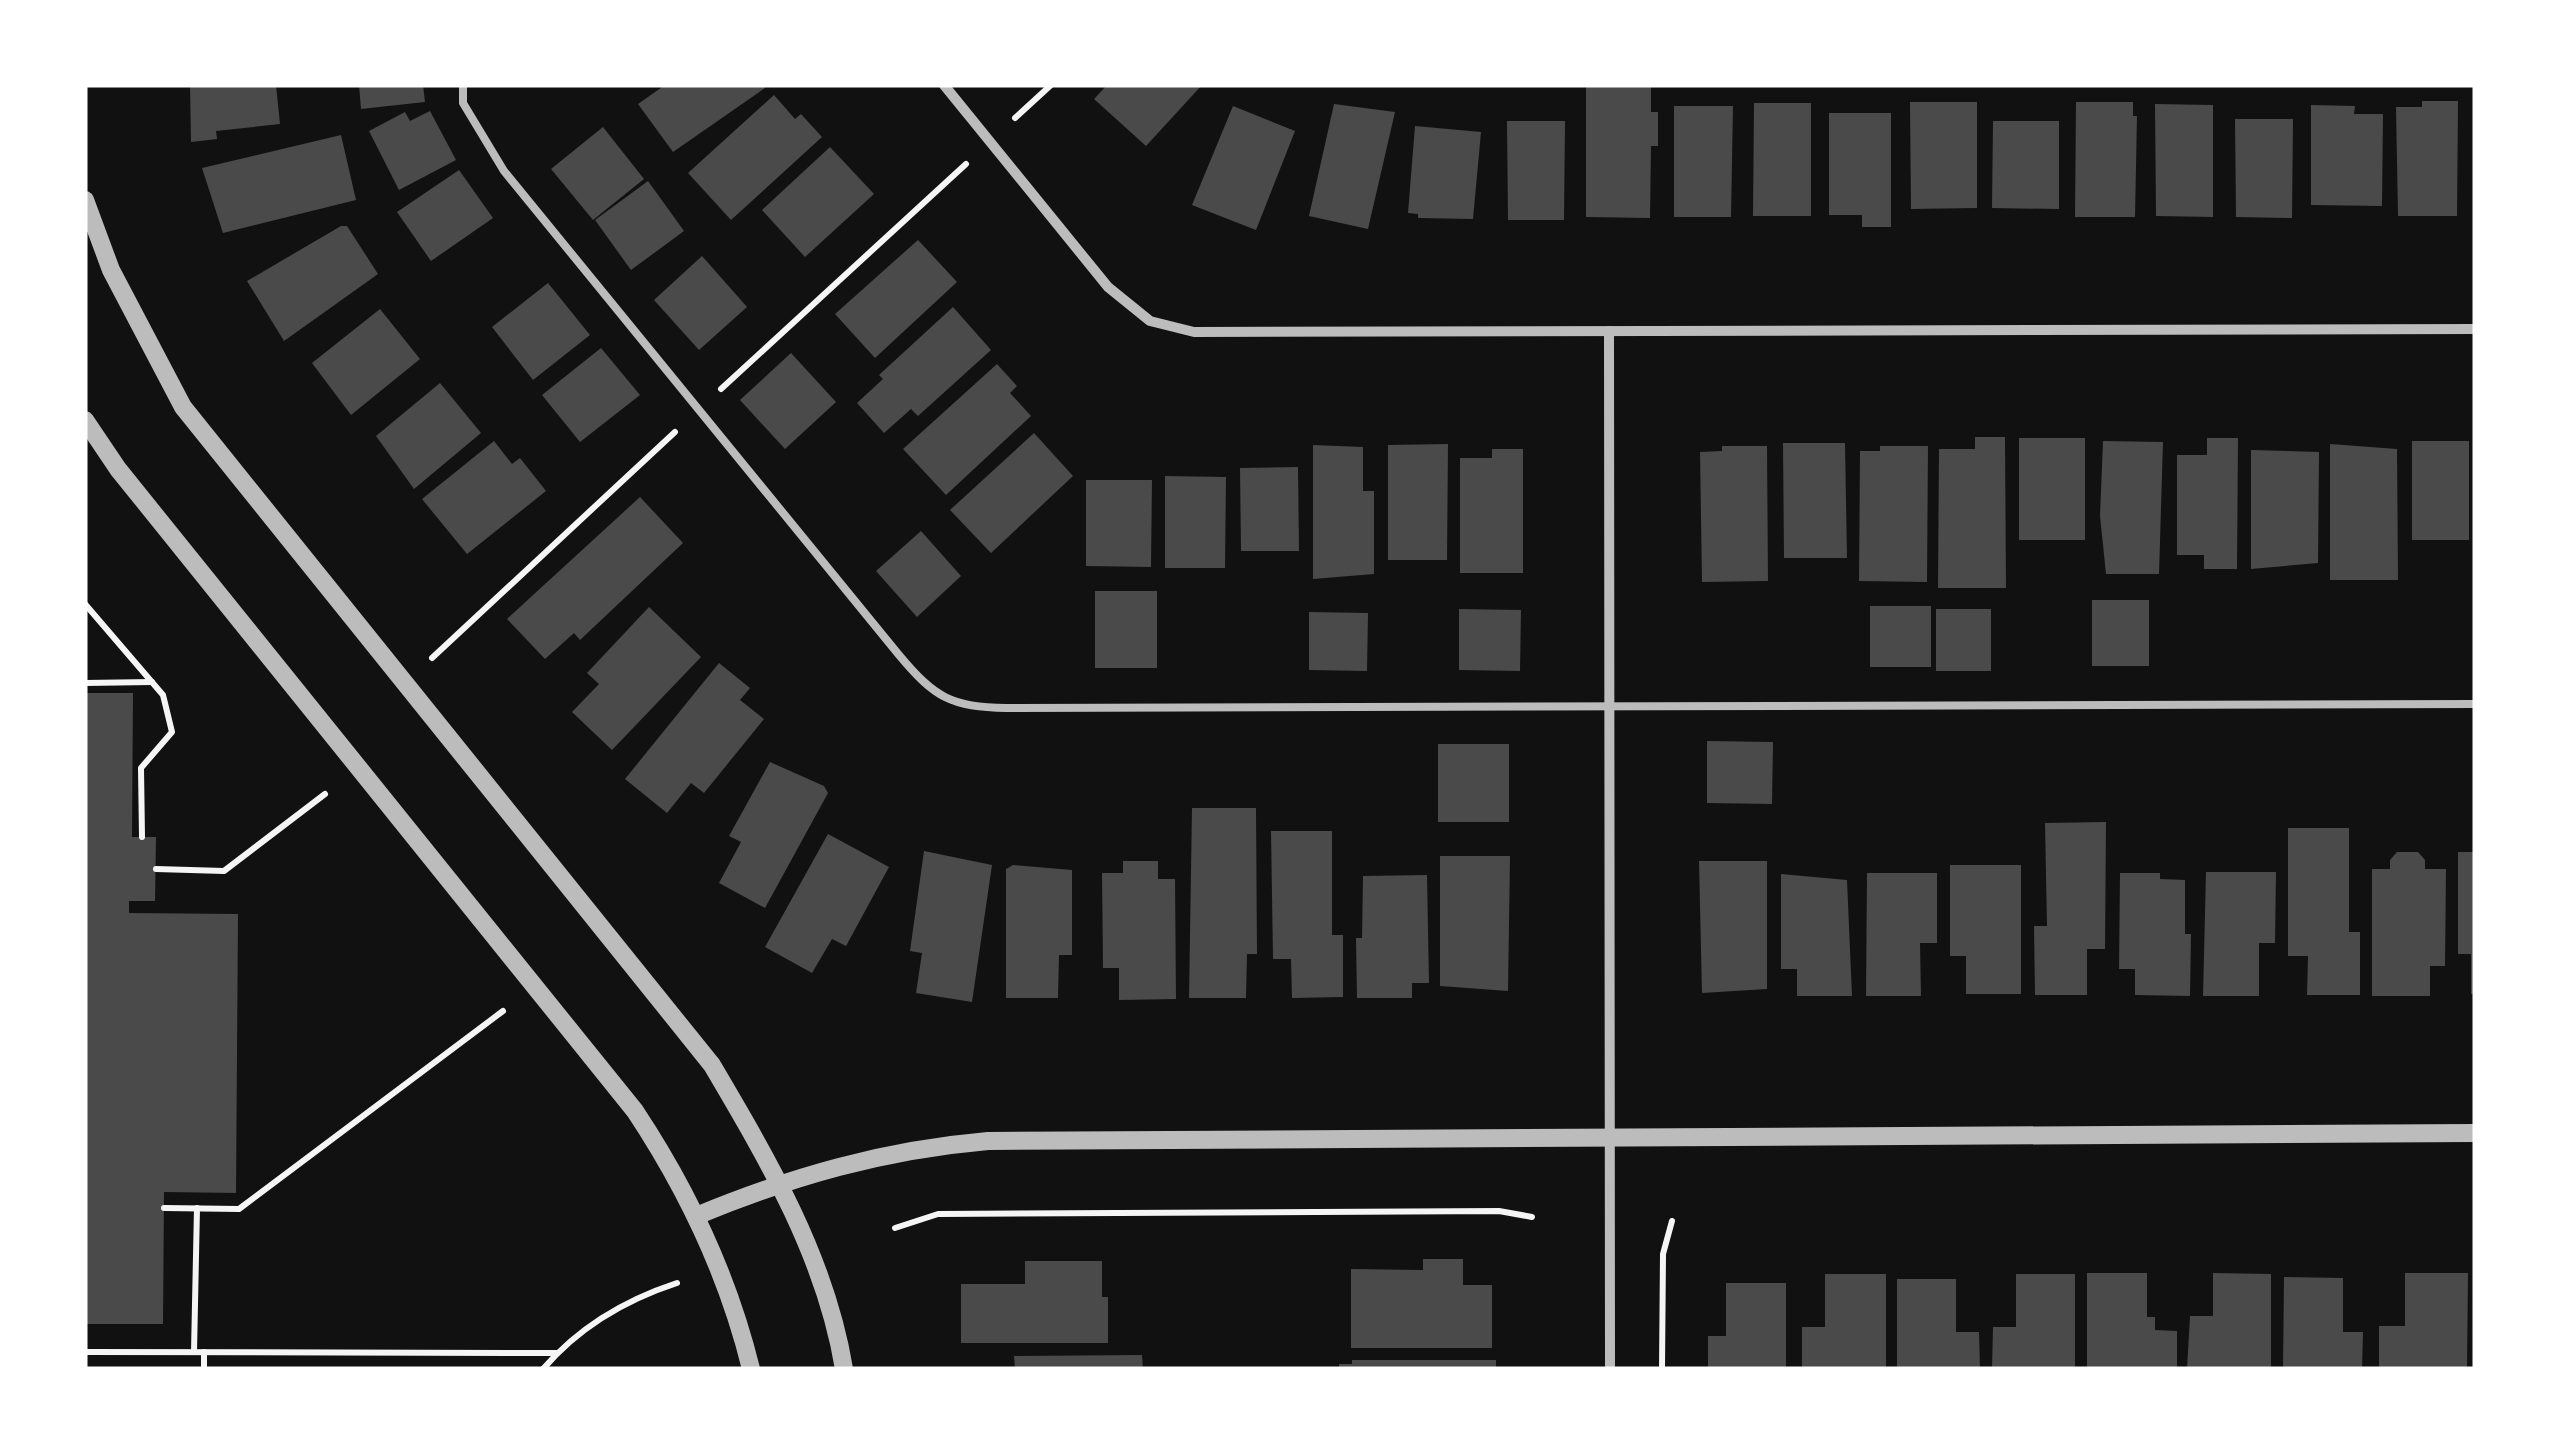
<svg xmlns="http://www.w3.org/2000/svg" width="2560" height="1454" viewBox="0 0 2560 1454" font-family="'Alegreya Sans',sans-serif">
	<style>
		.building { fill: #4a4a4a }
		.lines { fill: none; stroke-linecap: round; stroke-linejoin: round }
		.path { stroke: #f5f5f5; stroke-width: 6 }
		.service { stroke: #bcbcbc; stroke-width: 8 }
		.minor { stroke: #bcbcbc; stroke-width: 10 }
		.tertiary { stroke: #bcbcbc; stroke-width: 18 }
	</style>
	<rect width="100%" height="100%" fill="#111"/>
	<g class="building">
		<polygon points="190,85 276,85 280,124 216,131 217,139 191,142"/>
		<polygon points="359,85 423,85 425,102 361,109"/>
		<polygon points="665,85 763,85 765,88 673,152 638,104"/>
		<polygon points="1107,85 1202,85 1146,146 1094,99"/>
		<polygon points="1586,85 1651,85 1651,112 1658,112 1658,146 1651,146 1650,218 1586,217"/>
		<polygon points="774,95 795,119 801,114 822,137 731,220 688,173"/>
		<polygon points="2422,101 2458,101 2457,216 2398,216 2396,107 2422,107"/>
		<polygon points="1910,102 1977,102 1977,208 1911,209"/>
		<polygon points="2076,102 2133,102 2133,116 2137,116 2135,217 2075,217"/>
		<polygon points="1754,103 1811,103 1811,216 1753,216"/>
		<polygon points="1334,104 1395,112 1368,229 1309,216"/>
		<polygon points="2155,104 2213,105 2213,217 2156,216"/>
		<polygon points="2311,105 2355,106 2354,114 2383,114 2382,206 2311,205"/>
		<polygon points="1233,106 1295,131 1256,230 1192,205"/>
		<polygon points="1674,106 1733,106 1731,217 1674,217"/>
		<polygon points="430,111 456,160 399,190 369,131 405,112 410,121"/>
		<polygon points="1829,113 1891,113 1891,227 1862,227 1862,215 1829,215"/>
		<polygon points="2235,119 2293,119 2292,218 2236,217"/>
		<polygon points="1507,121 1565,121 1564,220 1508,220"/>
		<polygon points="1993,121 2059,121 2059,209 1992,208"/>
		<polygon points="1415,126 1481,132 1473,219 1418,218 1418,214 1408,213"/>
		<polygon points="603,127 644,179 593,220 551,169"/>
		<polygon points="341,135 356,200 223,233 202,168"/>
		<polygon points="830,147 874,194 805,257 762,210"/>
		<polygon points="459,170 493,218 431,261 397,212"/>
		<polygon points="648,181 684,231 631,270 595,220"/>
		<polygon points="341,226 347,226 378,274 284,341 247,281"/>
		<polygon points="918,240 957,282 875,358 835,314"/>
		<polygon points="702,256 747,307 699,350 654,300"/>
		<polygon points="548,283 590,335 533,380 492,327"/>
		<polygon points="953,307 991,350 918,416 911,409 884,433 857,403 883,379 879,375"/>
		<polygon points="380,309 420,359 351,415 312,363"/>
		<polygon points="601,348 640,395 580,442 542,395"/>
		<polygon points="791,353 836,402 785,449 740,400"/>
		<polygon points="997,364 1017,386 1010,393 1031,416 946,495 903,449"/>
		<polygon points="440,383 481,433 414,489 376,436"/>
		<polygon points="1034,433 1073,476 991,553 950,510"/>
		<polygon points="1975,437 2005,437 2006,588 1938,588 1939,449 1975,449"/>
		<rect x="2019" y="438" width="66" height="102"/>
		<polygon points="2207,438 2238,438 2237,569 2204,569 2204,555 2177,555 2177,455 2207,455"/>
		<polygon points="494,441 512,464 520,458 546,491 467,554 422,499"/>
		<polygon points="2103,441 2163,442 2159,574 2106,574 2100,516"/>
		<rect x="2412" y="441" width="57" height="99"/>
		<polygon points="1783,443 1845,443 1847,558 1784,558"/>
		<polygon points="1448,444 1447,560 1388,560 1388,445"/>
		<polygon points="2330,444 2397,449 2398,580 2330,580"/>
		<polygon points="1313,445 1363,447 1363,491 1374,491 1374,574 1313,579"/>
		<polygon points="1722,446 1767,446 1768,581 1702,582 1700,452 1722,451"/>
		<polygon points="1880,446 1928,446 1927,582 1859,581 1860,451 1880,451"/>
		<polygon points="1492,449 1523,449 1523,573 1460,573 1460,458 1492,458"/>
		<polygon points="2251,450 2319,452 2318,563 2251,569"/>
		<polygon points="1298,467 1299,551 1241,551 1240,468"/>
		<polygon points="1165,476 1226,477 1225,568 1165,568"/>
		<polygon points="1086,480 1152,480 1151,567 1086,566"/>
		<polygon points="640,497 683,543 580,640 574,633 545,659 507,619"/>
		<polygon points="921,531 961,576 917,617 876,571"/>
		<rect x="1095" y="591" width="62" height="77"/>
		<rect x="2092" y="600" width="57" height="66"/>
		<rect x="1870" y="606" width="61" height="61"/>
		<polygon points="649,607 701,657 612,750 572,712 599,684 587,673"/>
		<polygon points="1459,609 1521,610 1520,671 1459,670"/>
		<rect x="1936" y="609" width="55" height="62"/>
		<polygon points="1309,612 1368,613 1367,671 1309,670"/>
		<polygon points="719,663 750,688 740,700 764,719 704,793 691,783 667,813 625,779"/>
		<polygon points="85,693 133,693 132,837 156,837 155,901 129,901 129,913 238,914 236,1193 164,1192 163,1324 85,1324"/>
		<polygon points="1707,741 1773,742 1772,804 1707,803"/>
		<rect x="1438" y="744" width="71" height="78"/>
		<polygon points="770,762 824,786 828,793 765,908 719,883 741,842 729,836"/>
		<polygon points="1192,808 1256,808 1257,954 1247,954 1246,998 1189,998"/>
		<polygon points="2106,822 2105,949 2087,949 2087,995 2035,995 2034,926 2047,926 2045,823"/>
		<polygon points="2288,828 2349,828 2349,932 2360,932 2360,995 2307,995 2308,956 2288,956"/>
		<polygon points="1271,831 1332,831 1332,935 1343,935 1343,997 1292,998 1291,959 1273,959"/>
		<polygon points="828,834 889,867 846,946 832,939 812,973 765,947"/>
		<polygon points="924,851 992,865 972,1002 916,993 922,953 910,951"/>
		<polygon points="2397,852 2418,852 2425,860 2425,869 2446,869 2445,966 2430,966 2430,996 2372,996 2372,869 2390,869 2390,860"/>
		<polygon points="2458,852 2475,852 2475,994 2471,994 2471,954 2458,954"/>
		<polygon points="1440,856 1510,856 1508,991 1440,986"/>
		<polygon points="1123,861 1158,861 1158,879 1175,879 1176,999 1119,1000 1119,968 1103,968 1102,873 1123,873"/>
		<polygon points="1699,861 1767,861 1767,989 1702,993"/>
		<polygon points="1013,865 1072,870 1072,955 1059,955 1058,998 1006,998 1006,869"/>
		<polygon points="1950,865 2021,865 2021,994 1966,994 1966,956 1950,956"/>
		<polygon points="2206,872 2276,872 2275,943 2259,943 2259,996 2203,996"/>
		<polygon points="1867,873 1937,873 1937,943 1920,943 1921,996 1866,996"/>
		<polygon points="2120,873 2160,873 2160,879 2185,880 2185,934 2191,934 2190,996 2135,995 2135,969 2119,969"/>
		<polygon points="1781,874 1847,880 1852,996 1797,996 1797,969 1781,969"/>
		<polygon points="1427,875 1429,983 1412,983 1412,998 1357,998 1356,938 1362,938 1363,876"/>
		<polygon points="1423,1259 1463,1259 1463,1285 1492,1285 1492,1348 1351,1348 1351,1269 1423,1270"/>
		<polygon points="1025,1261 1102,1261 1102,1297 1108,1297 1108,1343 961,1343 961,1284 1025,1284"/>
		<polygon points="2087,1273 2147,1273 2147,1317 2155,1317 2155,1330 2177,1331 2177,1369 2087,1369"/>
		<polygon points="2213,1273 2271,1274 2271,1369 2187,1369 2190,1316 2213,1316"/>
		<polygon points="2405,1273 2468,1273 2467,1369 2379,1369 2379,1326 2405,1326"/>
		<polygon points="1825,1274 1886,1274 1886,1369 1802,1369 1802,1327 1825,1327"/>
		<polygon points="2016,1274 2075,1274 2075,1369 1992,1369 1993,1327 2016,1327"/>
		<polygon points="2284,1277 2343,1278 2343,1332 2363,1332 2362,1369 2283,1369"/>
		<polygon points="1897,1279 1956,1279 1956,1332 1979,1332 1980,1369 1897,1369"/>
		<polygon points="1726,1283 1786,1283 1786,1369 1708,1369 1708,1336 1726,1336"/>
		<polygon points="1142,1355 1143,1369 1015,1369 1014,1356"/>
		<polygon points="1352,1360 1496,1360 1496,1369 1339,1369 1339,1364 1352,1364"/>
	</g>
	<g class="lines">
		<g class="path">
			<polyline points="1015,118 1051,85"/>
			<polyline points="721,389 966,164"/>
			<polyline points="85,604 163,695 172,732 141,768 142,837"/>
			<polyline points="432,658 675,432"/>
			<polyline points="85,683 152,682"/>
			<polyline points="156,869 224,871 325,794"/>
			<polyline points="164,1208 239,1209 503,1011"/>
			<polyline points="895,1228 938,1214 1499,1211 1532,1217"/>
			<polyline points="85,1352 557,1353"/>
			<polyline points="194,1352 197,1208"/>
			<polyline points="204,1369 204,1352"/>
			<path d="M543,1369C579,1327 625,1300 677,1283"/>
			<polyline points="1662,1369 1663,1254 1672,1221"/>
		</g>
		<path class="service" d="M463,85V103L504,171L899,655C935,698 951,707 1007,708L2475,704"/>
		<g class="minor">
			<polyline points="944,85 1108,287 1150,321 1194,332 2475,329"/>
			<polyline points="1609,331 1610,1369"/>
		</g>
		<g class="tertiary">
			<path d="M85,200L111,270L183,407L712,1065C768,1160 826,1258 844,1369"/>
			<path d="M85,420L118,469L635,1111C688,1191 728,1275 751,1369"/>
			<path d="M696,1216C793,1176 884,1150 988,1141L2475,1133"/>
		</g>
	</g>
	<rect width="2560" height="1454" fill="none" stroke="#ffffff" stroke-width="175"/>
</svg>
